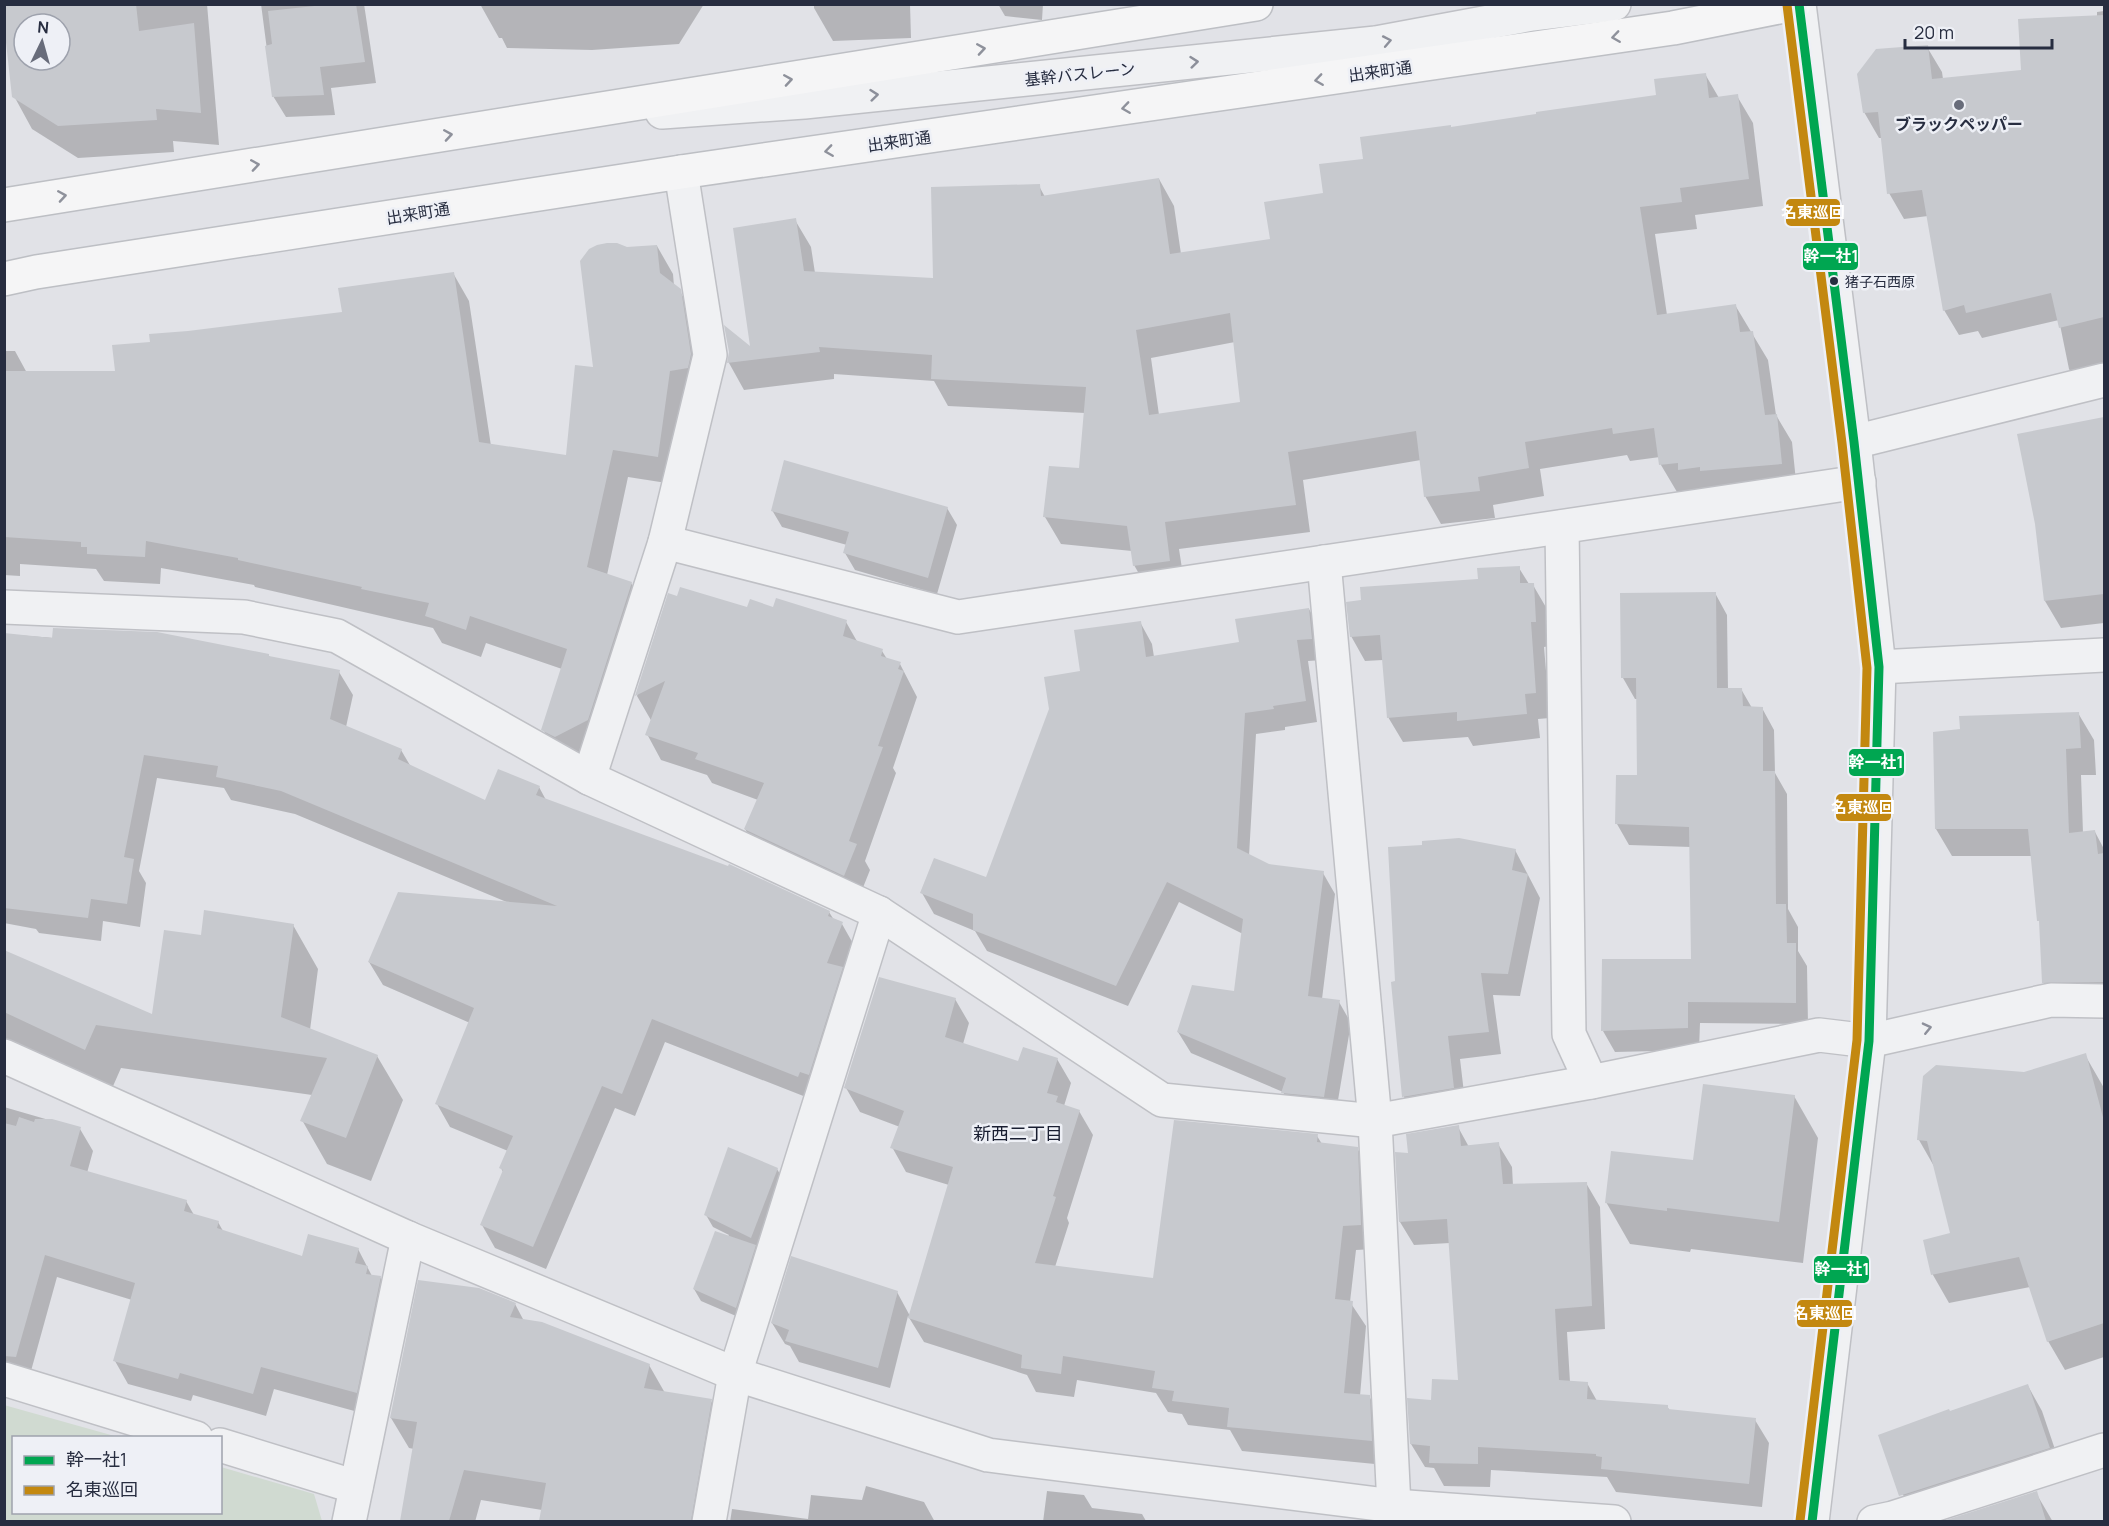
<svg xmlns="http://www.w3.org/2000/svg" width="2109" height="1526" viewBox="0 0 2109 1526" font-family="Manrope,'Noto Sans JP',sans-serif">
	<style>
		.green { fill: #d0dad1 }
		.shadow { fill: #0003; fill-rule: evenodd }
		.building { fill: #c7c9ce; fill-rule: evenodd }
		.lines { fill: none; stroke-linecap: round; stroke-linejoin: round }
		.minor-casing { stroke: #bfc0c5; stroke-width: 36 }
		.major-casing { stroke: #bdbfc4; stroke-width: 36 }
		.minor { stroke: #f0f1f3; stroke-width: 33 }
		.major { stroke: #f5f5f6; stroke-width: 33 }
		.bus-1-casing { stroke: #eef0f6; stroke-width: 14 }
		.bus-2-casing { stroke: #eef0f6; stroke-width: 14 }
		.bus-1 { stroke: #00a651; stroke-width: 9 }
		.bus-2 { stroke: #c38810; stroke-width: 9 }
		.oneway { stroke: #8e919b }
		.oneway2 { stroke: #8c8f9a }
		.poi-dot { fill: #686c7a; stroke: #eef0f6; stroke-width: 2 }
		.bus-dot { fill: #272d40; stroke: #eef0f6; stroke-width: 2 }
		.labels { text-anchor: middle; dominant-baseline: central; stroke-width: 5; stroke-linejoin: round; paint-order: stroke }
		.bus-label { font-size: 14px; fill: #272d40; stroke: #eef0f6; text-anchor: start }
		.street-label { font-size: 16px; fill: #272d40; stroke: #eef0f6 }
		.poi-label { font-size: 16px; font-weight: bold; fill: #272d40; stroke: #eef0f6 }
		.neighbourhood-label { font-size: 18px; fill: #191e31; stroke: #eef0f6 }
		.line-badge { stroke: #eef0f6; stroke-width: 2 }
		.badge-label { font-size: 16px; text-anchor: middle; font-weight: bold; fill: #fff }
	</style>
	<rect width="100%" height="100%" fill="#e1e2e7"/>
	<polygon class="green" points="4,1405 118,1437 14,1438 14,1512 220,1512 221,1467 314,1494 322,1521 5,1521"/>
	<g class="shadow">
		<path d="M4,4H207L219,145L173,141L174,152L78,158L32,129L14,96ZM24,24H60V60H24Z"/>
		<polygon points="261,4 364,4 376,83 331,88 335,115 286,117 273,96"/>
		<polygon points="704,4 679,44 592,50 507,48 502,38 499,38 480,4"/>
		<polygon points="814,4 910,4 911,38 833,41 814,8"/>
		<polygon points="998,4 1043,4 1042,20 1005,16"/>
		<polygon points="2104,11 2104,390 2084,395 2069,369 2059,320 1982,338 1978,331 1959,335 1944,310 1928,216 1904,219 1889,193 1882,138 1879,138 1864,112 1927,47 1942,72 1943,79 2022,72 2097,17 2097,12"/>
		<path d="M1705,74L1719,98L1737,96L1753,123L1763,206L1695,215L1697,229L1655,234L1667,315L1735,305L1768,360L1776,415L1792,442L1797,491L1695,497L1691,490L1677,492L1661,465L1660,457L1630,461L1627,455L1540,469L1544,496L1493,505L1495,518L1441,524L1425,496L1421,460L1303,480L1310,532L1179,549L1185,588L1150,593L1134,565L1132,551L1061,544L1045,517L1080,470L1085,413L948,406L934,381L834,374V379L744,390L729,363L730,352L752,349L795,220L811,247L815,273L935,280L1039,186L1045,197L1159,179L1174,206L1181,254L1272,240L1365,160L1451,129L1657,96ZM1235,342L1242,404L1159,415L1151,358Z"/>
		<polygon points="657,246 673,274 674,286 679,290 696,318 706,383 673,484 628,477 607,575 631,583 647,611 603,748 572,764 559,757 543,729 562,669 486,643 481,657 442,643 433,628 255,587 254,585 161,568 160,584 104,581 96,569 20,564 20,576 4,575 4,351 15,351 27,373 116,373 152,343 343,313 453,273 469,301 491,446 567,457 594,369 626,249"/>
		<polygon points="2104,418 2104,623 2061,628 2045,601 2037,524 2019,436"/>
		<polygon points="947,508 957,525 937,594 855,570 845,553 847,545 782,527 772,510"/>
		<polygon points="1519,568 1529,584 1533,585 1547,609 1550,646 1544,647 1550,718 1538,719 1540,738 1473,746 1468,737 1403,742 1388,717 1383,660 1365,661 1351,636 1479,580"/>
		<polygon points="1715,593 1727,615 1728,690 1741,689 1752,708 1762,708 1774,730 1775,773 1787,794 1788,909 1798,927 1798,951 1807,966 1808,1024 1700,1023 1699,1050 1615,1052 1603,1031 1692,961 1691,847 1629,845 1617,824 1638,777 1638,699 1635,699 1623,678"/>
		<polygon points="669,595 748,609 774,609 846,622 858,643 882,651 887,659 900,664 917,697 893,768 896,773 865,861 870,870 858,900 760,854 745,829 758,800 712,783 707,775 661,760 647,734 652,722 637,696"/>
		<polygon points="1309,609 1321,631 1323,660 1308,661 1317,722 1285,727 1285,730 1256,734 1249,856 1269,865 1323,873 1335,894 1322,999 1339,1002 1351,1023 1335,1118 1295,1114 1283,1092 1191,1053 1178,1032 1236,993 1243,934 1179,902 1128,1006 987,951 975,931 934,914 922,893 987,879 1082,673 1140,622 1152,644 1154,657 1240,643"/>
		<polygon points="4,634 268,655 270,657 339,672 353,695 346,727 401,750 411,767 486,802 539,787 546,800 829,912 834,920 842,924 855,947 811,1099 665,1042 635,1116 615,1108 546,1269 495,1248 482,1225 503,1172 501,1168 508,1151 450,1127 437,1104 470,1023 383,985 369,962 509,903 295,814 231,800 224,788 157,778 139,871 146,883 140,927 103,921 101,941 39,933 36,929 4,923"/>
		<polygon points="2078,713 2094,740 2096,775 2081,775 2083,833 2095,832 2104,849 2104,1009 2059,1009 2043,982 2041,924 2033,856 1952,856 1936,829 1934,734"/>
		<polygon points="1423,846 1515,850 1540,898 1520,996 1493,995 1501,1054 1460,1059 1466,1110 1417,1119 1404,1097 1396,983"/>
		<polygon points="293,925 318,969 310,1030 377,1056 403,1100 371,1181 327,1164 302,1120 312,1095 121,1068 110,1093 9,1046 4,1037 4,957 153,1016 202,936"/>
		<polygon points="955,999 969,1023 963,1044 1019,1063 1057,1059 1071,1083 1064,1106 1079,1111 1093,1135 1067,1218 1069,1223 1055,1267 1155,1280 1317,1136 1322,1144 1357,1148 1371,1173 1374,1249 1356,1250 1350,1302 1366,1326 1360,1396 1369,1396 1383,1421 1385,1465 1242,1451 1230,1430 1188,1425 1182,1414 1168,1412 1156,1393 1077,1380 1074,1397 1036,1392 1027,1375 924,1342 908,1316 890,1388 799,1362 790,1346 785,1344 772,1323 897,1292 910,1316 949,1185 906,1172 892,1147 900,1127 860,1112 846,1088"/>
		<polygon points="2085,1055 2104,1088 2104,1357 2065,1370 2048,1341 2030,1287 1949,1303 1933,1275 1925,1241 1951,1234 1935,1168 1919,1140 2024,1074"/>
		<polygon points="1794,1096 1818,1138 1803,1263 1691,1249 1690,1252 1630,1244 1606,1202 1694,1162"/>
		<polygon points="4,1107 80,1129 93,1151 87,1173 186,1201 194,1215 218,1222 223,1231 303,1257 358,1249 372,1276 380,1277 393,1300 369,1415 274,1389 266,1416 193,1395 191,1401 128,1384 115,1361 132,1300 57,1277 31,1371 4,1364"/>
		<polygon points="1458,1127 1469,1147 1498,1144 1512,1167 1513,1186 1586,1183 1600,1207 1605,1329 1567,1332 1570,1382 1587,1383 1597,1401 1667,1406 1670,1411 1755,1420 1769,1443 1762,1507 1616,1492 1607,1477 1491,1470 1490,1487 1444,1486 1434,1468 1425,1467 1411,1444 1433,1402 1459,1382 1450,1243 1414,1245 1400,1222 1409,1155"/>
		<polygon points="777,1169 784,1181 743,1319 701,1301 694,1289 729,1235 713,1227 706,1215"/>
		<polygon points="515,1304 524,1321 649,1365 665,1393 711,1401 728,1431 712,1522 540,1522 542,1510 481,1500 475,1522 402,1522 414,1449 409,1448 391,1418"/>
		<polygon points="2028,1386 2042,1411 2063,1473 1911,1509 1897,1484 1949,1412"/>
		<polygon points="866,1486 924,1502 935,1522 730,1522 732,1509 808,1519 811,1495 862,1500"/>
		<polygon points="1047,1491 1084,1495 1092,1508 1142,1514 1146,1521 1150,1522 1043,1522"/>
		<polygon points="2036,1493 2053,1522 1948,1522"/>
	</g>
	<g class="building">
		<path d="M4,4H136L139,31L194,23L201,113L156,109L157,120L58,126L12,97L4,24ZM24,24H60V60H24Z"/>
		<polygon points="333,4 356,4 365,62 320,67 324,95 272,97 265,46 272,44 268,11"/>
		<polygon points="2104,15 2104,317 2059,328 2051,293 1966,313 1964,305 1943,311 1922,190 1887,194 1878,112 1863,113 1857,74 1876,49 1928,45 1932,79 2021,70 2018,19"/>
		<path d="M1706,73L1709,98L1738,94L1749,179L1680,188L1682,202L1640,207L1657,315L1736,304L1740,332L1753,331L1765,415L1777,414L1782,464L1700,471V467L1678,470V463L1659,465L1654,428L1613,434L1612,428L1525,442L1529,468L1478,477L1480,491L1424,497L1416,431L1288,452L1296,505L1165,522L1170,561L1133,566L1127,526L1043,517L1049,466L1079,468L1086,387L931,379L932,355L819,347L820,352L727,363L729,352L724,325L750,346L733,228L796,218L804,271L933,278L931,187L1040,184L1041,196L1159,178L1170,254L1270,239L1264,202L1323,193L1319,164L1363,159L1360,137L1451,125V127L1536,114V112L1656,95L1654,79ZM1230,313L1240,402L1149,415L1136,330Z"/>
		<polygon points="607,243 617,243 627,247 657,245 660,273 681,289 691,354 688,368 670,371 658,457 613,450 587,567 632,582 588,720 555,737 541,730 567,649 470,616 466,630 425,616 429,603 361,589 362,587 238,560 238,558 146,541 145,557 87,554 87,547 81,547 81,542 4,537 4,371 115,371 112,345 150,342 149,334 188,331 342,312 338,288 454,272 479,442 566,455 575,365 593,367 580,261 589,249 597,245"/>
		<polygon points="2104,417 2104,594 2044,601 2035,524 2017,434"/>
		<polygon points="784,460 948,507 928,578 843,553 849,532 771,511"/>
		<polygon points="1520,566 1520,583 1534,583 1536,622 1531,622 1536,693 1525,694 1527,714 1457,721 1457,712 1387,718 1380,635 1350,637 1346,602 1361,600 1360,587 1478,579 1477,568"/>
		<polygon points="680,587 747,607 750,599 773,607 776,598 847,620 843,636 883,649 881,656 901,662 898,669 904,671 878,746 883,747 849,841 857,844 844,876 744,829 764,783 695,759 698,753 645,735 665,681 635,696 668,593 677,596"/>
		<polygon points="1716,592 1717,688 1742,688 1743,706 1763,707 1763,771 1775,771 1776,904 1786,904 1787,943 1796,943 1796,1003 1688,1002 1688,1028 1601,1031 1602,959 1691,959 1689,827 1615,824 1616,775 1637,775 1636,678 1621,678 1620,593"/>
		<polygon points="1309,608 1312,639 1297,640 1306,701 1273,706 1274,709 1245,713 1237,848 1269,864 1324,871 1308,996 1340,1000 1324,1097 1281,1093 1286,1078 1177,1032 1192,985 1234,991 1243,919 1167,882 1116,986 973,930 973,914 920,893 934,858 986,877 1049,709 1044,677 1080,671 1074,630 1141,621 1146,657 1239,642 1235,619"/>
		<polygon points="53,628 157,632 269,654 269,656 340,670 330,719 402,749 398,759 485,800 498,769 540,786 536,795 728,866 729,864 830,911 828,916 843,922 827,963 843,967 809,1075 800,1072 798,1077 652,1019 622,1094 602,1086 533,1247 480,1225 503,1170 499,1168 513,1136 435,1104 474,1008 368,962 398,892 557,906 281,791 216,777 218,766 144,755 124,857 134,859 127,904 91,899 88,918 4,908 4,633 52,638"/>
		<polygon points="2079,712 2081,748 2066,749 2069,833 2095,830 2098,854 2104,853 2104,982 2042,983 2039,921 2037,921 2028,829 1935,829 1933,732 1960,729 1959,716"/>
		<polygon points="1459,838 1516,849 1512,870 1528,874 1508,974 1481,973 1489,1032 1448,1036 1454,1088 1402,1097 1391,982 1395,981 1388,847 1422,845 1422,841"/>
		<polygon points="204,910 294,924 281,1017 378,1055 346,1138 300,1121 327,1058 96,1025 85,1050 4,1012 4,950 152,1014 164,930 201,935"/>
		<polygon points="879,977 956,998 945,1037 1018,1061 1023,1047 1058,1058 1047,1093 1058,1096 1056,1102 1080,1110 1053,1196 1056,1197 1035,1263 1153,1278 1174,1120 1318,1134 1317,1142 1358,1147 1361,1225 1343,1226 1335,1299 1353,1301 1344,1393 1370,1395 1372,1441 1227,1427 1229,1408 1172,1401 1174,1391 1152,1388 1155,1371 1063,1356 1061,1374 1021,1368 1022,1355 908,1318 953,1167 890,1148 904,1111 844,1088"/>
		<polygon points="2086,1053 2104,1121 2104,1323 2047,1342 2019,1257 1931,1275 1923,1240 1950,1233 1927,1141 1917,1140 1923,1076 1936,1065 2024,1072"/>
		<polygon points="1703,1084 1795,1095 1779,1222 1667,1208 1667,1211 1605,1203 1611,1151 1693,1160"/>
		<polygon points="19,1117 34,1122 35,1119 52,1119 81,1127 70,1166 187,1200 184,1211 219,1221 217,1228 302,1256 308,1234 359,1248 355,1263 368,1266 366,1274 381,1276 357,1393 261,1367 253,1394 180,1373 178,1379 113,1361 135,1283 45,1255 16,1357 4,1356 4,1123 16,1126"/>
		<polygon points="1459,1125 1461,1146 1499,1142 1503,1184 1587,1182 1592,1306 1555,1309 1559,1380 1588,1382 1587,1399 1668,1405 1668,1409 1756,1418 1749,1484 1601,1469 1602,1457 1596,1456 1596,1454 1478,1447 1478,1464 1429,1463 1430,1446 1410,1444 1407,1398 1431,1400 1432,1379 1458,1380 1447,1219 1399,1222 1395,1152 1408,1153 1406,1134"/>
		<polygon points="728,1147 778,1168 751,1238 704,1215"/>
		<polygon points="715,1231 756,1245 736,1308 693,1289"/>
		<polygon points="791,1256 898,1291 878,1368 785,1341 789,1330 771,1323"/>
		<polygon points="418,1280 479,1288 516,1303 510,1317 542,1322 650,1364 644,1388 712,1399 691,1521 539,1521 546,1483 464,1470 449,1521 400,1521 417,1422 390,1418"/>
		<polygon points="2028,1384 2050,1448 1899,1496 1878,1435 1949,1409 1950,1411"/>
		<polygon points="2037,1491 2046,1521 1943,1521"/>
	</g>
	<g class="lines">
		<g class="minor-casing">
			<g id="minor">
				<polyline points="1799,4 1854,442 1879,667 1869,1041 1812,1522"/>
				<polyline points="662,112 804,102 1376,43 1532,14 1614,4"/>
				<polyline points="1854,442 2104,380"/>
				<polyline points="1562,527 1569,1034 1591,1082"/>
				<polyline points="665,542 958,617 1859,482"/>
				<polyline points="1324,562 1375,1121 1394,1506 1393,1522"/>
				<polyline points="4,607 244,617 337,636 589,778 879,913 1162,1100 1375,1121 1591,1082 1819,1035 1869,1041 2051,1000 2104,1001"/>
				<polyline points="1879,667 2104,655"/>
				<polyline points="589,778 665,542 710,355 681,172"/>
				<polyline points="4,1056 408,1238 735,1374 988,1455 1394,1506 1614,1522"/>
				<polyline points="4,1379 196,1438"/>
				<polyline points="220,1445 356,1487"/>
				<polyline points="349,1522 408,1238"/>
				<polyline points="709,1522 735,1374 879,913"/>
				<polyline points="1874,1522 1893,1518 2104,1450"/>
			</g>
		</g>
		<g class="major-casing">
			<g id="major">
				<polyline points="4,205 1256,4"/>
				<polyline points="4,279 36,272 681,172 1673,28 1794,4"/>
			</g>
		</g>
		<use href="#minor" class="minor"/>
		<use href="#major" class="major"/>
		<g class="bus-1-casing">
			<polyline id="bus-1" points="1799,4 1854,442 1879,667 1869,1041 1812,1522"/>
		</g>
		<g class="bus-2-casing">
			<polyline id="bus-2" points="1787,5 1842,443 1867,668 1857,1040 1800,1521"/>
		</g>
		<use href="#bus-1" class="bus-1"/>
		<use href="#bus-2" class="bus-2"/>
	</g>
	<defs><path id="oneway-chevron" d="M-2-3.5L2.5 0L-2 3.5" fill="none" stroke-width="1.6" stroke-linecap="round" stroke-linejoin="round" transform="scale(1.5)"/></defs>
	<g class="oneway">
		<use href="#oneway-chevron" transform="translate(1616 37) rotate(172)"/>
		<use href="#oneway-chevron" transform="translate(981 49) rotate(-9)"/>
		<use href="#oneway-chevron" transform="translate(788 80) rotate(-9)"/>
		<use href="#oneway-chevron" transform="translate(1319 80) rotate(172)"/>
		<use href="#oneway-chevron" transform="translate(1126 108) rotate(172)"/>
		<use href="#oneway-chevron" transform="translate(448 135) rotate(-9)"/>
		<use href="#oneway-chevron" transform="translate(829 151) rotate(172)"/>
		<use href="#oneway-chevron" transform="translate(255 165) rotate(-9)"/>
		<use href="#oneway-chevron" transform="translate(62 196) rotate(-9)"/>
	</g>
	<g class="oneway2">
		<use href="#oneway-chevron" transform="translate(1387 41) rotate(-11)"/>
		<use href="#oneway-chevron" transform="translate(1194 62) rotate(-6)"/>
		<use href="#oneway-chevron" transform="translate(874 95) rotate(-6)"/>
		<use href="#oneway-chevron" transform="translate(1927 1028) rotate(-13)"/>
	</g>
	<circle class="poi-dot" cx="1959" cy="105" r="6"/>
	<circle class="bus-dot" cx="1834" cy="281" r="5"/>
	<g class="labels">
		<g class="bus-label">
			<text x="1845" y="281">猪子石西原</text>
		</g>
		<g class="street-label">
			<text transform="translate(1380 71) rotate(-8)">出来町通</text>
			<text transform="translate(1080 74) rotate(-6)">基幹バスレーン</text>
			<text transform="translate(899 141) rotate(-8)">出来町通</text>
			<text transform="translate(418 213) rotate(-9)">出来町通</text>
		</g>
		<g class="poi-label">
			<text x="1959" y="124">ブラックペッパー</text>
		</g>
		<g class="neighbourhood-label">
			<text x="1018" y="1133">新西二丁目</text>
		</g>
	</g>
	<g class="line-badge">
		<rect x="1785" y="198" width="56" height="29" rx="6" fill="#c38810"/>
		<rect x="1802" y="242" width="57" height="29" rx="6" fill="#00a651"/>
		<rect x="1848" y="748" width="57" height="29" rx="6" fill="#00a651"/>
		<rect x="1835" y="793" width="57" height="29" rx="6" fill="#c38810"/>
		<rect x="1813" y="1255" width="57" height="29" rx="6" fill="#00a651"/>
		<rect x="1796" y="1299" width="57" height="29" rx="6" fill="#c38810"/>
	</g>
	<g class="badge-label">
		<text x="1813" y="218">名東巡回</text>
		<text x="1831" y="262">幹一社1</text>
		<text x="1876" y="768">幹一社1</text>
		<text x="1863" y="813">名東巡回</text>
		<text x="1842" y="1275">幹一社1</text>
		<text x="1825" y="1319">名東巡回</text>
	</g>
	<rect width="2109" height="1526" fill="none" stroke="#272d40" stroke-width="12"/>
	<rect x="12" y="1436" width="210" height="78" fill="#eef0f6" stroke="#9ea2ad" stroke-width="1.5"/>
	<rect x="24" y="1456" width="30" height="9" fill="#00a651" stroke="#9ea2ad" stroke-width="1.5"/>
	<text x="66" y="1466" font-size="18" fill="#272d40">幹一社1</text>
	<rect x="24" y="1486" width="30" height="9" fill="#c38810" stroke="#9ea2ad" stroke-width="1.5"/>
	<text x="66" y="1496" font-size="18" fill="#272d40">名東巡回</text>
	<g transform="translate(42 42) rotate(5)"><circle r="28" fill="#eef0f6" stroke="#9ea2ad" stroke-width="1.5"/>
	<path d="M0-4.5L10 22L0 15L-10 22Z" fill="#686c7a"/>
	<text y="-9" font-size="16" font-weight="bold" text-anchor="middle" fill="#272d40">N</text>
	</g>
	<path d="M1905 39v9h147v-9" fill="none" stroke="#272d40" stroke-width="3"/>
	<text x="1914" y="39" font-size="18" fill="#272d40" stroke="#eef0f6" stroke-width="4.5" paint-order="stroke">20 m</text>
</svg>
